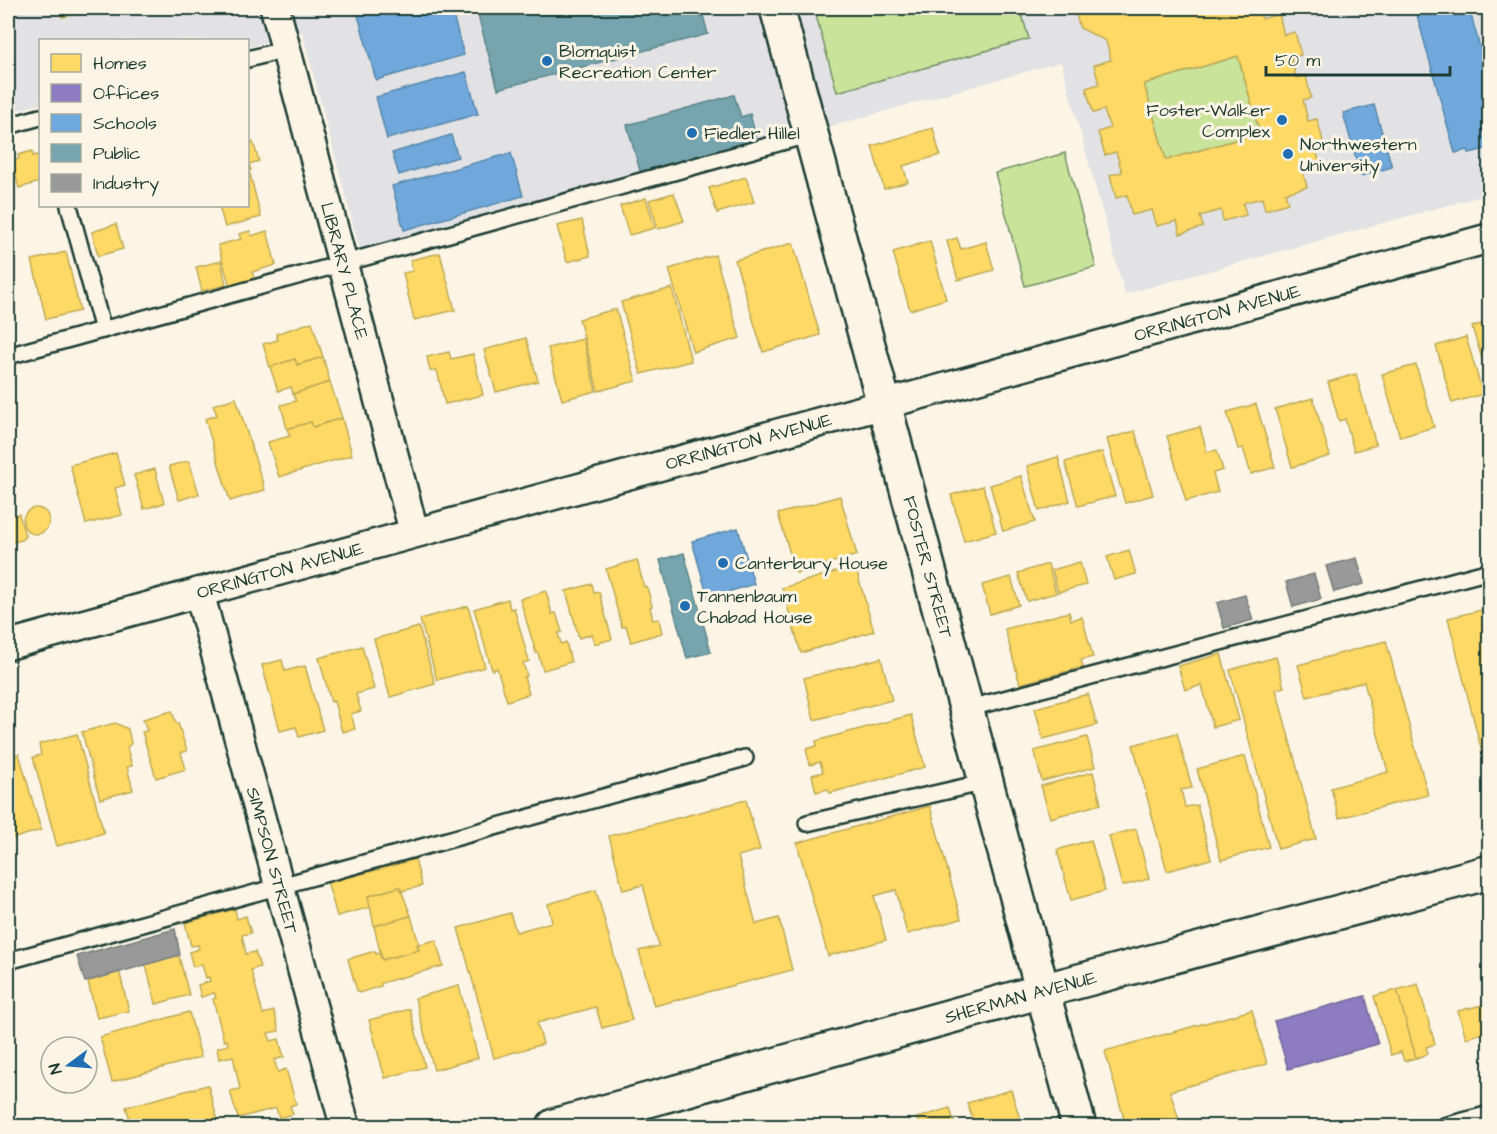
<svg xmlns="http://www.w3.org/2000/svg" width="1497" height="1134" viewBox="0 0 1497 1134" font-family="'Architects Daughter',sans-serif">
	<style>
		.built { fill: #e2e2e5 }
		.green { fill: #c9e49a; stroke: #749067; stroke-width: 1.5 }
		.homes { fill: #ffd966; stroke: #bcaa57; stroke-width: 1.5; fill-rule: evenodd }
		.offices { fill: #8e7cc3; stroke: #6d6998; stroke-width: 1.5 }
		.schools { fill: #6fa8dc; stroke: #5788aa; stroke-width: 1.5 }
		.public { fill: #76a5af; stroke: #5c868a; stroke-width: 1.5 }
		.industry { fill: #999; stroke: #747d7b; stroke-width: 1.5 }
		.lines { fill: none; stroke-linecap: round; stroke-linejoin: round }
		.lane-casing { stroke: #1f3d34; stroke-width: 20 }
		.street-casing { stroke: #1f3d34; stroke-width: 33 }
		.secondary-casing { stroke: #1f3d34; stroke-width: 38 }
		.lane { stroke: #fcf5e5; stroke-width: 15 }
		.street { stroke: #fcf5e5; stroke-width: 28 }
		.secondary { stroke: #fcf5e5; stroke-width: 33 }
		.poi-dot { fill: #1f6fb2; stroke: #fcf5e5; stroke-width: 2 }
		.labels { text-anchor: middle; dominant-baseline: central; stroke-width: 6; stroke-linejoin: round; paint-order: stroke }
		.poi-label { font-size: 18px; fill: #1f3d34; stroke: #fcf5e5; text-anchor: start }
		.street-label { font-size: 18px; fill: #1f3d34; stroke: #fcf5e5 }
	</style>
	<rect width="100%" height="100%" fill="#fcf5e5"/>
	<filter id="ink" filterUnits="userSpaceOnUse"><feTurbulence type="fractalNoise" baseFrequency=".0167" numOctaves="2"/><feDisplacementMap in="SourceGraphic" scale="12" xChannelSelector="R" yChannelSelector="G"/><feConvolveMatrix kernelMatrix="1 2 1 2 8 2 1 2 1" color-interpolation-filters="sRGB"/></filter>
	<g filter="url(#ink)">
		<polygon class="built" points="8,8 1489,8 1489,194 1125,294 1061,62 362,258 302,32 248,47 248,40 40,40 40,104 8,113"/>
		<g class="green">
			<polygon points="814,8 1020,8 1029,39 837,92"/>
			<polygon points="1238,56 1260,133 1166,160 1144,84"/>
			<polygon points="1065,153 1096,267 1025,286 995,173"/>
		</g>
		<g class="homes">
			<polygon points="59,8 100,8 62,17"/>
			<path d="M1074,8H1259L1262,19L1279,14L1284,35L1295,32L1301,55L1291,58L1296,78L1306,76L1311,98L1303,100L1308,121L1317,119L1323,141L1314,144L1320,163L1302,168L1307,187L1285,193L1288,203L1265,210L1262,198L1243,203L1246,215L1223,221L1221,210L1200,216L1203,227L1180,234L1177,221L1157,226L1152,210L1132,215L1127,195L1116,198L1110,175L1122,172L1116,152L1105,155L1098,132L1110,128L1104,110L1093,113L1086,88L1099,84L1094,65L1111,60L1106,41L1080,28ZM1238,56L1260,133L1166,160L1144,84Z"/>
			<polygon points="933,128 940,155 903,166 908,182 884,189 872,146"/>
			<polygon points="253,142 259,161 249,164 251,170 248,171 248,143"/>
			<polygon points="32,151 33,156 38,155 40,164 40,182 19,188 12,161 19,159 18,155"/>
			<polygon points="250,174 261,217 225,227 219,206 248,206 248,175"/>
			<polygon points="746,177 754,202 717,213 709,188"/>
			<polygon points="674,193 684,221 658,229 649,200"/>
			<polygon points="646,198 655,228 629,235 620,206"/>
			<polygon points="582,220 590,256 567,262 557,226"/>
			<polygon points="116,224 123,249 98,256 92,232"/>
			<polygon points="250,231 251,236 267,231 276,265 252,272 255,280 230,287 218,245 241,239 239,234"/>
			<polygon points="957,238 961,249 986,242 994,270 958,280 947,241"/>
			<polygon points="930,241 946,299 910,310 893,252"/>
			<polygon points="793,243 820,335 763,352 735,260"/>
			<polygon points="66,252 80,311 46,319 32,260"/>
			<polygon points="440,253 455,310 414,320 403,273 413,271 410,260"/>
			<polygon points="715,255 740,338 693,352 669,269"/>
			<polygon points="221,261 226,285 202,291 196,267"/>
			<polygon points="672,288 691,361 641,374 621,302"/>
			<polygon points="616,309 636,381 598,391 579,319"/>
			<polygon points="1490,321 1490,384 1472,327"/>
			<polygon points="312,322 323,357 297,365 295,359 270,367 263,344 278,340 276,334"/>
			<polygon points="1466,337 1483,394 1452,403 1436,346"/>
			<polygon points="526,338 538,381 496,392 484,350"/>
			<polygon points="583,339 596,391 562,400 548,348"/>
			<polygon points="449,352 451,359 473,354 483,395 445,404 437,370 430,371 427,357"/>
			<polygon points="323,357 330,382 293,394 291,387 278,391 270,367 295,359 297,365"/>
			<polygon points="1416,365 1434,427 1400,437 1382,374"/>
			<polygon points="1356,374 1376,445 1354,451 1345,419 1339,421 1328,382"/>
			<polygon points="330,382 342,418 313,427 311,422 287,429 281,405 296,401 293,394"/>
			<polygon points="8,384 14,405 8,407"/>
			<polygon points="236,398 265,490 230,501 205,419 217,415 213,405"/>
			<polygon points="1313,398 1330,456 1292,467 1275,409"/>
			<polygon points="1256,404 1275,467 1251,474 1243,448 1238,449 1227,412"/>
			<polygon points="342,418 352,455 279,477 268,442 290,436 287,429 311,422 313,427"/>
			<polygon points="1200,427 1207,452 1217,450 1223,470 1213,473 1218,492 1186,501 1167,436"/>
			<polygon points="1135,431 1153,495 1125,503 1107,439"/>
			<polygon points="1102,452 1115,496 1078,506 1065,462"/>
			<polygon points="116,453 125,485 115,488 122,515 86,524 70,465"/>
			<polygon points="1058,457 1070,501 1039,511 1027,466"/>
			<polygon points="189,461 199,494 179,500 169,466"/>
			<polygon points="155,469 164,503 144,509 134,475"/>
			<polygon points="1021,476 1035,522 1003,531 990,485"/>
			<polygon points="983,486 996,532 964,541 951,495"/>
			<polygon points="840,496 857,555 796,573 778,514"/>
			<circle cx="36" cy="521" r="13"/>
			<polygon points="19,514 25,536 22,540 8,543 8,517"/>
			<polygon points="1129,550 1136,574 1114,580 1107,557"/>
			<polygon points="637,560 644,587 647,587 652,606 650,607 653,620 659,619 662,633 631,642 626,626 622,627 606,569"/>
			<polygon points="1080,562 1086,585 1058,592 1052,570"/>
			<polygon points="1048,564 1056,593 1027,601 1018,573"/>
			<polygon points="855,566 874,631 801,653 782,588"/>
			<polygon points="1011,577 1019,605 990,614 982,585"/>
			<polygon points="592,584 594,593 599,592 612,639 595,644 592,634 579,638 566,591"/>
			<polygon points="546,591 552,614 556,613 562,632 558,633 561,644 566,642 571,662 543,670 538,653 536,653 520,599"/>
			<polygon points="508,599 510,609 514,608 529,661 523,663 527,676 524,677 529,694 507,701 497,668 492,670 474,609"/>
			<polygon points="468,606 485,667 437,680 420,619"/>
			<polygon points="1490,608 1490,784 1448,618"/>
			<polygon points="1069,612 1071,620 1082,617 1093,657 1081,660 1083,667 1020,684 1005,629"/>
			<polygon points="419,627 435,684 390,697 374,639"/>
			<polygon points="1386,641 1428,795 1339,818 1331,788 1388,772 1364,682 1307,697 1298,665"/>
			<polygon points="362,646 374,689 356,694 361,711 351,714 355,729 342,732 334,701 331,702 319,658"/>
			<polygon points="1221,654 1239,720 1213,727 1202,685 1185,690 1178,666"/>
			<polygon points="1276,657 1284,687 1276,689 1316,839 1278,849 1230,670"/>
			<polygon points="881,658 892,700 814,720 804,678"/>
			<polygon points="282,660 285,671 305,666 323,730 299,737 296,727 280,731 262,665"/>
			<polygon points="1088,694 1097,725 1043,739 1035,708"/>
			<polygon points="172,711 176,723 178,723 187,751 181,753 186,769 156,778 142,732 147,731 143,719"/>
			<polygon points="911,715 925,767 830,793 828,789 816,792 812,775 823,772 820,762 810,765 806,749 817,746 816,741"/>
			<polygon points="115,723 128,729 131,743 127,748 132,766 127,767 133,790 100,799 82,732"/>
			<polygon points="1177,733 1192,788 1181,790 1185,807 1197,805 1211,859 1167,871 1133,745"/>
			<polygon points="77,734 104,833 57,846 33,757 41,755 39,744"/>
			<polygon points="1087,737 1095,767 1042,781 1034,751"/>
			<polygon points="19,754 41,830 8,840 8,757"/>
			<polygon points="1245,756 1269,847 1221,860 1197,769"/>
			<polygon points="1093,772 1101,804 1050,818 1041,786"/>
			<polygon points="746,800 760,850 738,856 756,924 779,918 792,970 654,1006 639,951 659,946 643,885 623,890 609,836"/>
			<polygon points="930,806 961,919 907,934 896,890 874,896 886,940 828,956 797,843"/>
			<polygon points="1136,829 1149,879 1122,886 1109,836"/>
			<polygon points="1091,840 1105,891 1071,900 1057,850"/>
			<polygon points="415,859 422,886 402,891 400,887 368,896 371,907 337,916 327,881 350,874 351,877"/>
			<polygon points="400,887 411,916 374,926 368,896"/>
			<polygon points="596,890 632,1020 602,1028 596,1007 537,1023 543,1044 494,1058 458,928 510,913 516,932 552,922 548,904"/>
			<polygon points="235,909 237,919 246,916 251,933 242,935 246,954 255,952 260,967 251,970 263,1014 274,1011 279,1031 268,1033 271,1041 279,1039 284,1057 274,1060 278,1072 286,1069 296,1104 290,1106 293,1114 279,1118 276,1108 238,1118 230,1091 240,1089 233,1056 219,1059 217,1048 228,1045 227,1040 224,1041 213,999 216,998 214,993 201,997 198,985 210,981 209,977 206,978 202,964 193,967 189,952 199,949 198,945 191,946 185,923"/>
			<polygon points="411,916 419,944 417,945 419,950 382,960 374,926"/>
			<polygon points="436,940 443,966 381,983 381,986 359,993 357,991 348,959 375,951 376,954 379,953 382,960 419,950 417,945"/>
			<polygon points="177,949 189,995 156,1004 144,958"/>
			<polygon points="118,966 129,1011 97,1018 86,974"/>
			<polygon points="1418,984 1435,1044 1426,1047 1428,1054 1416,1058 1397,990"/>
			<polygon points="459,986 478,1058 434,1070 415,998"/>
			<polygon points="1397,990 1416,1058 1404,1061 1401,1052 1391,1055 1374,996"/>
			<polygon points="1486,1004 1490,1016 1490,1031 1466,1038 1458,1011"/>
			<polygon points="410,1009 425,1067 385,1078 369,1020"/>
			<polygon points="1252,1010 1267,1064 1170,1091 1181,1126 1126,1126 1105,1051"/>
			<polygon points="189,1012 201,1057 112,1082 100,1037"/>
			<polygon points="208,1085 219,1126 132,1126 126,1107"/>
			<polygon points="1011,1090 1021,1122 1007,1126 975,1126 967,1103"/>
			<polygon points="950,1108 955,1126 920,1126 917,1118"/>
			<polygon points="903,1122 904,1126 886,1126"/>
		</g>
		<polygon class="offices" points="1365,996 1378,1044 1288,1069 1274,1021"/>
		<g class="schools">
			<polygon points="356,8 451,8 464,55 376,80"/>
			<polygon points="1415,8 1469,8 1490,83 1490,148 1469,153 1468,150 1455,153"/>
			<polygon points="466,72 478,114 387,139 376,97"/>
			<polygon points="1374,105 1392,167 1361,176 1343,113"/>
			<polygon points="451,135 458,157 399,175 392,153"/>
			<polygon points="511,153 523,196 404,230 392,186"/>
			<polygon points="738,528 754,584 708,598 692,541"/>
		</g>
		<g class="public">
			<polygon points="476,8 701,8 708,34 498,89"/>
			<polygon points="734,95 741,117 750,114 757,141 641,174 627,125"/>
			<polygon points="684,553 711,652 687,658 660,560"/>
		</g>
		<g class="industry">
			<polygon points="1490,520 1490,537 1485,521"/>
			<polygon points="1357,558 1364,584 1334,592 1326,566"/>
			<polygon points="1314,574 1321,599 1293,607 1286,582"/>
			<polygon points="1245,595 1253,620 1224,628 1217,603"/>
			<polygon points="175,929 180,955 85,982 77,956"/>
		</g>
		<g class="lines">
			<g class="lane-casing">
				<g id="lane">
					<polyline points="248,59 286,49"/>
					<polyline points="8,126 40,117"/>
					<polyline points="69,206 103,330"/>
					<polyline points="8,356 811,134"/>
					<polyline points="966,709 1490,571"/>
					<polyline points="807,823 986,782"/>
					<polyline points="8,961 745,758"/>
					<polyline points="1444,1126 1490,1114"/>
				</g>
			</g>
			<g class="street-casing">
				<g id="street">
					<path id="s1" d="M275,8L414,532"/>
					<path id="s2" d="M199,592L345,1126"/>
					<path id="s3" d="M8,645L1490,238"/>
				</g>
			</g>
			<g class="secondary-casing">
				<g id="secondary">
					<path id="s4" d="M777,8L1079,1126"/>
					<path id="s5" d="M554,1126L1042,991L1490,872"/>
				</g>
			</g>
			<use href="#lane" class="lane"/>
			<use href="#street" class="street"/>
			<use href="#secondary" class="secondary"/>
		</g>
	</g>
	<g class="poi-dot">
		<circle cx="547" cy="61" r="6"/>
		<circle cx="1282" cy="120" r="6"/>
		<circle cx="692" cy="133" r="6"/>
		<circle cx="1288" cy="154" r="6"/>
		<circle cx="723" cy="563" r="6"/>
		<circle cx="685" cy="606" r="6"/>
	</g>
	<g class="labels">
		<g class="poi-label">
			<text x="559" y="51">Blomquist<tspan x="559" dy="21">Recreation Center</tspan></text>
			<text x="1270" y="110" text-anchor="end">Foster-Walker<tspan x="1270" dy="21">Complex</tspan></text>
			<text x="704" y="133">Fiedler Hillel</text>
			<text x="1300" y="144">Northwestern<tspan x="1300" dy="21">University</tspan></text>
			<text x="735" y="563">Canterbury House</text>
			<text x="697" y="596">Tannenbaum<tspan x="697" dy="21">Chabad House</tspan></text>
		</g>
		<g class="street-label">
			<text stroke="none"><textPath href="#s1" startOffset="272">LIBRARY PLACE</textPath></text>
			<text stroke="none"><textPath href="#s3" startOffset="1254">ORRINGTON AVENUE</textPath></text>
			<text stroke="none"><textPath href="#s3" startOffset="768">ORRINGTON AVENUE</textPath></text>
			<text stroke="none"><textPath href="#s4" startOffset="579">FOSTER STREET</textPath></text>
			<text stroke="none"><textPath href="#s3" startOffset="282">ORRINGTON AVENUE</textPath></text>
			<text stroke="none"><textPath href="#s2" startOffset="278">SIMPSON STREET</textPath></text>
			<text stroke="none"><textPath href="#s5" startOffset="484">SHERMAN AVENUE</textPath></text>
		</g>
	</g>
	<rect width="1497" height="1134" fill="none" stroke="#fcf5e5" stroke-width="30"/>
	<rect x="15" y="15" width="1467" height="1104" fill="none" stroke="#1f3d34" stroke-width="2" filter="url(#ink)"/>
	<rect x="39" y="39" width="210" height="168" fill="#fcf5e5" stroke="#a4ab9e" stroke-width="1.5"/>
	<rect x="51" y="54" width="30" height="18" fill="#ffd966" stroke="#a4ab9e" stroke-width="1.5"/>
	<text x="93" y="69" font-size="18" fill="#1f3d34">Homes</text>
	<rect x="51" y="84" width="30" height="18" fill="#8e7cc3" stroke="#a4ab9e" stroke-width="1.5"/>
	<text x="93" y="99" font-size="18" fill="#1f3d34">Offices</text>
	<rect x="51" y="114" width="30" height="18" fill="#6fa8dc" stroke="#a4ab9e" stroke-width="1.5"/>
	<text x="93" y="129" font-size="18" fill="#1f3d34">Schools</text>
	<rect x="51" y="144" width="30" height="18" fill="#76a5af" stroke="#a4ab9e" stroke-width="1.5"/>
	<text x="93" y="159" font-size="18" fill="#1f3d34">Public</text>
	<rect x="51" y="174" width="30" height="18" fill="#999999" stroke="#a4ab9e" stroke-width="1.5"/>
	<text x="93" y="189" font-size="18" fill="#1f3d34">Industry</text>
	<g transform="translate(69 1065) rotate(254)"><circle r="28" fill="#fcf5e5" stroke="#a4ab9e" stroke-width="1.5"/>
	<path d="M0-4.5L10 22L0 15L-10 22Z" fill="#1f6fb2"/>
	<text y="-9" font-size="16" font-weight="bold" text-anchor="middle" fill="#1f3d34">N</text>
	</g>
	<path d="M1266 66v9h184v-9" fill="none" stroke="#1f3d34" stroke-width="3"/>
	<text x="1275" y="66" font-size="18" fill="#1f3d34" stroke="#fcf5e5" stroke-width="4.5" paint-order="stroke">50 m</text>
</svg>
